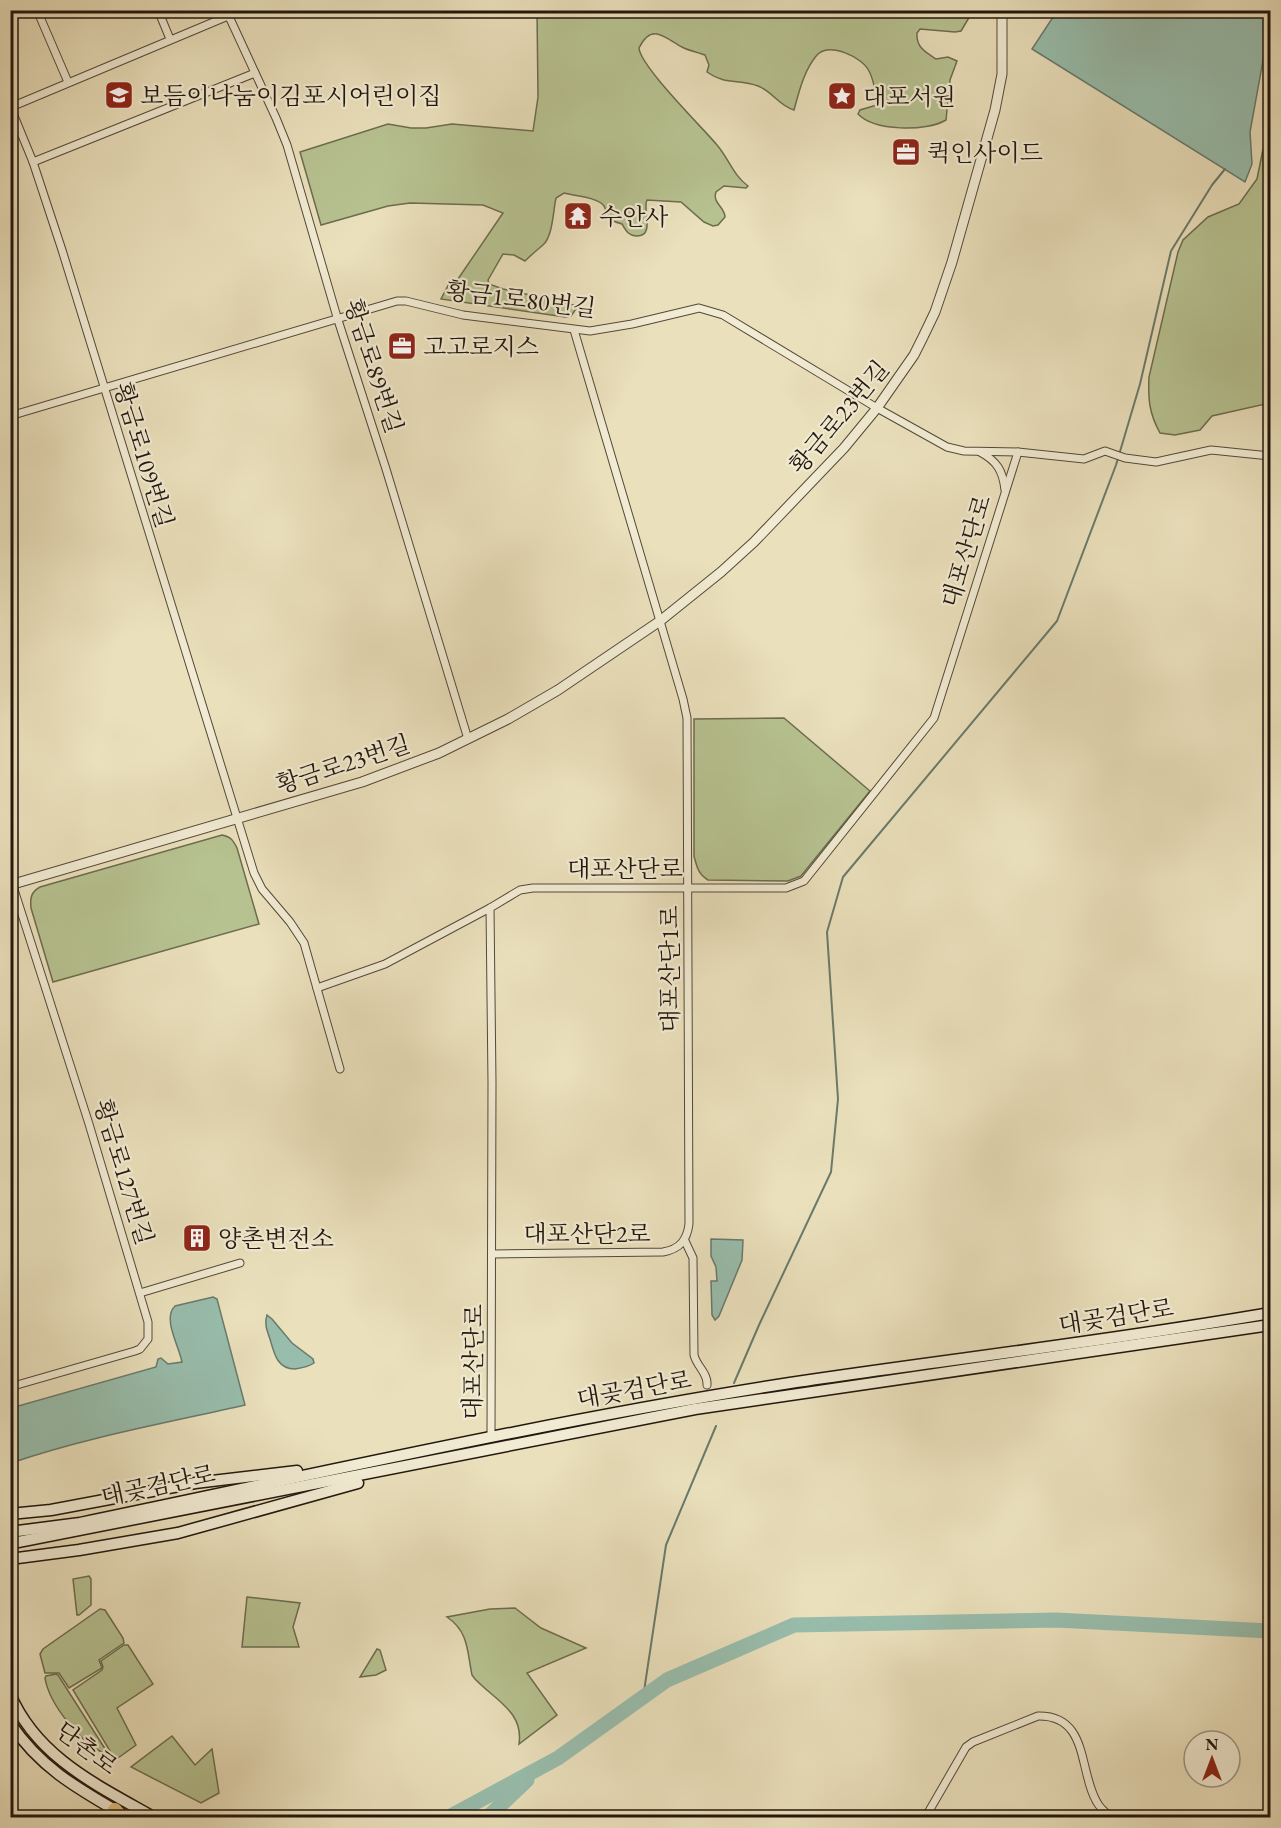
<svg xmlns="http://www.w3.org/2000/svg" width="1281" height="1828" viewBox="0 0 1281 1828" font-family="'EB Garamond','Noto Serif KR',serif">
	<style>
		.green { fill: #b7c291; stroke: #6c6c4f; stroke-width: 1.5 }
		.water { fill: #98bdac; stroke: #697a6c; stroke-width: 1.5 }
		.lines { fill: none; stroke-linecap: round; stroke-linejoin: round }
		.stream { stroke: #697a6c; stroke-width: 2 }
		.river { stroke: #98bdac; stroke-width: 15 }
		.minor-casing { stroke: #544839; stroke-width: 9 }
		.tertiary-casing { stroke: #544839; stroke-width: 11 }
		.secondary-casing { stroke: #22160d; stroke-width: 13 }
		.motorway-casing { stroke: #22160d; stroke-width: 16 }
		.minor { stroke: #f1ebd3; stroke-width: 7 }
		.tertiary { stroke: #f1ebd3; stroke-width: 9 }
		.secondary { stroke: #f1ebd3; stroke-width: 10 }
		.motorway { stroke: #e5c07e; stroke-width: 14 }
		.labels { text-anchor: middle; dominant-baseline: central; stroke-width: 4.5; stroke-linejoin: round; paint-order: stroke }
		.poi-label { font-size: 24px; fill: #22160d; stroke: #f1ebd3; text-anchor: start }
		.street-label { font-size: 24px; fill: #22160d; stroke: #f1ebd3 }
	</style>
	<rect width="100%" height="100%" fill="#eae0bc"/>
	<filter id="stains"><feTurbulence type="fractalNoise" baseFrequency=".00333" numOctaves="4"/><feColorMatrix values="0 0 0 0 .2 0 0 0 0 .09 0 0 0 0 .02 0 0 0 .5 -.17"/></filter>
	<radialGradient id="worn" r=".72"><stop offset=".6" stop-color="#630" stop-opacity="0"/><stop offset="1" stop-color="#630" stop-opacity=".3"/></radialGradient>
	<g class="green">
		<path d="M537,11V10L973,11L961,31L955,32L920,29L917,33C916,47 925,52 936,59L948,57L957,61L950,80L946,120C926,132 874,131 858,114L860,110L877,105L878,102C875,92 874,80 869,71C862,57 830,42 817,55C804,70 799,92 794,110C779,106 772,91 758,86C739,79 725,85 707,72L709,65L705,55C698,52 689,51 682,47C666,39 652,21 639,48C640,66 703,128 717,145C729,159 733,175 748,186L746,188L724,186L716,192C712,203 725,207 725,217L718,225L713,226L704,222L681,202L647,200C642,209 656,237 636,236C627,235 626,230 622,224C595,216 613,212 601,203C592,196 574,196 564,193L556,198C553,211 553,236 543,245C537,250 531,255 525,261L514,255L503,254L488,280L489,284L503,289L578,306L571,316L565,317L441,299L451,280L458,279L503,213L483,205L410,203L388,206L321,225L300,152L388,124L411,128H426L452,124L533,131L538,97Z"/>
		<path d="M1270,142V403L1212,416L1200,430L1175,435L1160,433C1149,413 1148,399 1149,377L1178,252L1183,240L1208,217L1239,204L1257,179L1263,149Z"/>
		<path d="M784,718L870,791L801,876L788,881L708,880C698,874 697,867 694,856V719Z"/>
		<path d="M222,835C231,837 233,840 237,848L259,924L53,982L31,908C30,898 31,892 40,887Z"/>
		<polygon points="89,1576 91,1579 91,1605 79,1615 77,1615 73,1579"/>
		<polygon points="247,1597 300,1603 293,1627 299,1647 242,1647"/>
		<path d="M515,1608L541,1628L586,1648L527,1673L557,1715L519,1744C524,1712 495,1700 475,1679L472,1675C467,1651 469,1632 447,1617L490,1609Z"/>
		<polygon points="100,1609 105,1610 123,1638 124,1643 99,1660 102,1668 69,1688 59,1673 45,1673 40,1654 43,1649"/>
		<polygon points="124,1645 128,1645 153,1684 117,1708 136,1745 118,1758 113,1756 73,1690 102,1670 103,1667 101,1661"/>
		<polygon points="377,1649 380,1650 386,1670 376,1675 360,1677"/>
		<path d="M56,1674L58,1675L109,1755C83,1747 49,1704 45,1678L46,1676Z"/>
		<polygon points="172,1736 195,1765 212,1749 219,1793 201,1803 131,1767"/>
	</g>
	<g class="water">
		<polygon points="1057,11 1270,11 1270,47 1264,55 1250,132 1252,164 1245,182 1032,49"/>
		<polygon points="711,1239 743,1240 742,1260 719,1316 715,1320 712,1315 711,1281 717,1281 716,1267 711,1256"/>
		<path d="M213,1297L217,1299L245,1405C166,1423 87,1437 11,1463V1408L156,1367L158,1359L161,1358L168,1364L182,1362C179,1346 162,1318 175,1306Z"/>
		<path d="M267,1315L272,1319L292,1343L313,1359L314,1363C308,1367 302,1368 295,1369C277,1369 274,1353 270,1339C267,1330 264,1324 267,1315Z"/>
	</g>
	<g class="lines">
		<g class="stream">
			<polyline points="734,1383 759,1325 831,1172 838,1099 827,932 843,877 1057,621 1116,465 1140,384 1171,251 1212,185 1225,169"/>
			<polyline points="643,1698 666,1545 716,1426"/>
		</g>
		<g class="river">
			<polyline points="447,1818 558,1758 667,1680 794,1625 1056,1620 1270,1631"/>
			<polyline points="487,1818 527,1780"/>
		</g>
		<g class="minor-casing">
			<g id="minor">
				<polyline points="37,10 68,82"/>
				<polyline points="158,10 170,39"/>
				<polyline points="226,10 276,118 287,145 337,317 386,469 468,739"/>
				<polyline points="10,106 33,162 62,250 254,873 262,889 290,922 304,943 340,1069"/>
				<polyline points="11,107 228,16"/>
				<polyline points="33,162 255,73"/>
				<polyline points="10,416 397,301 406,301 463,315 590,331 632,324 699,308 723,315 877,408 947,447 964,451 1018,452 1084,459 1105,451 1125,458 1156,462 1211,450 1270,456"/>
				<path d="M980,452C997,461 1003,471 1005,490"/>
				<polyline points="10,877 89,1124 148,1322 148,1339 140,1349 135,1351 10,1387"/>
				<polyline points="317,988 385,964 490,908"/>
				<path d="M685,1241L693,1258L694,1355C697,1367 708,1373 707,1385"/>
				<path d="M493,1254L663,1252C680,1249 687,1240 689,1224L687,718L683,699L574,330"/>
				<polyline points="140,1293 240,1263"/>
				<polyline points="491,1437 492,1083 490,908 520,890 533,888 786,888 804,881 934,718 1018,452"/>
				<path d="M925,1818L966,1747L973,1742L1038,1716C1090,1715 1078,1773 1098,1804C1101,1809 1107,1813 1111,1818"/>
			</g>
		</g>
		<g class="tertiary-casing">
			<polyline id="tertiary" points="10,885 362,782 439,753 508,719 558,690 660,621 721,572 754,542 844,448 877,408 914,355 923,337 935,312 952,262 995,110 1002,74 1002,10"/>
		</g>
		<g class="secondary-casing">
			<g id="secondary">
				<polyline points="10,1514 51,1510 195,1483 297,1471"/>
				<path d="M10,1532L80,1523C316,1474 552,1420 790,1383C950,1359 1111,1341 1270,1313"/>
				<polyline points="13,1543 695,1409 1270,1325"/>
				<polyline points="10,1559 79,1550 178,1533 358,1483"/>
				<path d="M10,1694C37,1758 99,1786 155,1818"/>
				<path d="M10,1723C40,1767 75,1787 120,1813"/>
			</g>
		</g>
		<g class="motorway-casing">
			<polyline id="motorway" points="115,1810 122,1818"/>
		</g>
		<use href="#minor" class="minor"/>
		<use href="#tertiary" class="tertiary"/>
		<use href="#secondary" class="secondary"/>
		<use href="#motorway" class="motorway"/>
	</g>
	<defs>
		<g id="school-square" transform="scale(1.5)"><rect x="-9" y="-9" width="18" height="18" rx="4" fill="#8f2418" stroke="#f1ebd3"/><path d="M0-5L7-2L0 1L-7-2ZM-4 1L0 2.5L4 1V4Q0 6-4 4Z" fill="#fff"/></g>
		<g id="sight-square" transform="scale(1.5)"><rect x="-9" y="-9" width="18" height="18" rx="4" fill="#8f2418" stroke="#f1ebd3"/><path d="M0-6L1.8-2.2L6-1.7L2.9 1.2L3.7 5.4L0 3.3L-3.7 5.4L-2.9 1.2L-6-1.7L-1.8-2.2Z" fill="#fff"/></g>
		<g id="office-square" transform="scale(1.5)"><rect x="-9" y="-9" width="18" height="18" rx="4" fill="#8f2418" stroke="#f1ebd3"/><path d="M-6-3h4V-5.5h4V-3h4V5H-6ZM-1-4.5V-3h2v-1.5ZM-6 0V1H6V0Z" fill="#fff"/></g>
		<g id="temple-square" transform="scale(1.5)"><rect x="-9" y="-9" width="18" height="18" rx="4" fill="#8f2418" stroke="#f1ebd3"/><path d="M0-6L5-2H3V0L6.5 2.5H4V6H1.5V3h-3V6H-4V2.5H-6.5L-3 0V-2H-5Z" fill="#fff"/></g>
		<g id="building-square" transform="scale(1.5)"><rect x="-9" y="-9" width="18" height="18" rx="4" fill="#8f2418" stroke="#f1ebd3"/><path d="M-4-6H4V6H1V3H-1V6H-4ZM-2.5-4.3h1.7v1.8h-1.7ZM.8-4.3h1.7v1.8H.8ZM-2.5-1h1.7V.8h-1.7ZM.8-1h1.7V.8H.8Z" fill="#fff"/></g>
	</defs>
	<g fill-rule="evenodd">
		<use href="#school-square" x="119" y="95"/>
		<use href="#sight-square" x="842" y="96"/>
		<use href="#office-square" x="906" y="152"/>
		<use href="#temple-square" x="578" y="216"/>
		<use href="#office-square" x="402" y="346"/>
		<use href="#building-square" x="197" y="1238"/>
	</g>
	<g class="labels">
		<g class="poi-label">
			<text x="140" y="95">보듬이나눔이김포시어린이집</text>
			<text x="863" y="96">대포서원</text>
			<text x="927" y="152">퀵인사이드</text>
			<text x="599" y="216">수안사</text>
			<text x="423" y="346">고고로지스</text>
			<text x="218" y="1238">양촌변전소</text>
		</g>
		<g class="street-label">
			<text transform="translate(521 299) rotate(7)">황금1로80번길</text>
			<text transform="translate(374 366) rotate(72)">황금로89번길</text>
			<text transform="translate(839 417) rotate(-50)">황금로23번길</text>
			<text transform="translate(144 455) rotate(73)">황금로109번길</text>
			<text transform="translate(966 551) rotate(-73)">대포산단로</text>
			<text transform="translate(343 764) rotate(-18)">황금로23번길</text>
			<text x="625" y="868">대포산단로</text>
			<text transform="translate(669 969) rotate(-90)">대포산단1로</text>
			<text transform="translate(124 1172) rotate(73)">황금로127번길</text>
			<text x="587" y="1233">대포산단2로</text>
			<text transform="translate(1116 1316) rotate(-9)">대곶검단로</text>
			<text transform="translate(473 1362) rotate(-89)">대포산단로</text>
			<text transform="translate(634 1389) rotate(-10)">대곶검단로</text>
			<text transform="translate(158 1485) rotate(-12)">대곶검단로</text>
			<text transform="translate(87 1748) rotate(37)">단촌로</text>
		</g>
	</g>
	<rect width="1281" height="1828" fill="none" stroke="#eae0bc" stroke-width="36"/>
	<rect x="12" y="12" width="1257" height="1804" fill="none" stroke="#22160d" stroke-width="3"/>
	<rect x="18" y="18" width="1245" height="1792" fill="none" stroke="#22160d" stroke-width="1.5"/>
	<g transform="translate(1212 1759)"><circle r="28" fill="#f1ebd3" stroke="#9e9684" stroke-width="1.5"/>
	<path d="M0-4.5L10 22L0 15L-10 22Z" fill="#8f2418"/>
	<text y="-9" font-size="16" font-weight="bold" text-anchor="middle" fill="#22160d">N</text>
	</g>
	<rect width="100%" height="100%" filter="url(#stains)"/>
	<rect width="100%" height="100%" fill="url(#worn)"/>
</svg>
